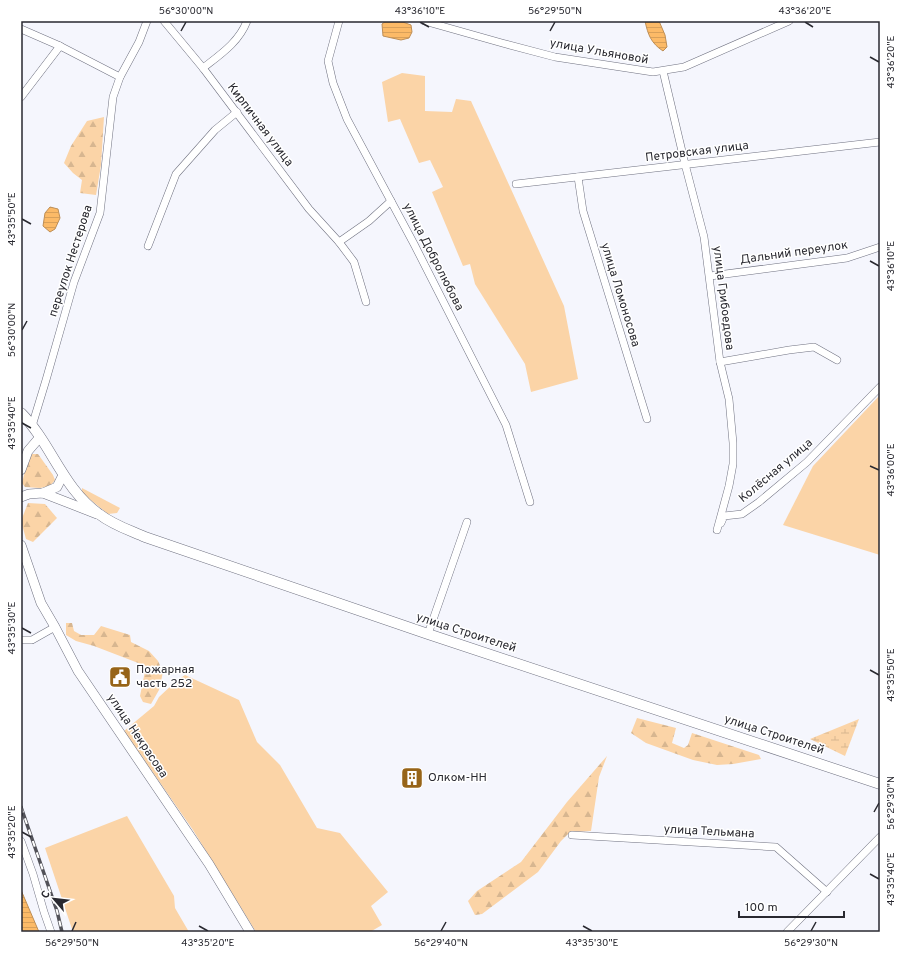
<svg xmlns="http://www.w3.org/2000/svg" width="901" height="953" viewBox="0 0 901 953" font-family="Overpass,sans-serif">
	<style>
		.green { fill: #fbd4a7 }
		.forest { fill: url(#forest-firs) }
		.wetland { fill: url(#wetland-marsh) }
		.water { fill: url(#water-rules); stroke: #bd8e56 }
		.lines { fill: none; stroke-linecap: round; stroke-linejoin: round }
		.street-casing { stroke: #6f7180; stroke-width: 8 }
		.secondary-casing { stroke: #6f7180; stroke-width: 10 }
		.primary-casing { stroke: #6f7180; stroke-width: 11 }
		.street { stroke: #fff; stroke-width: 7 }
		.secondary { stroke: #fff; stroke-width: 9 }
		.primary { stroke: #fff; stroke-width: 10 }
		.rail-casing { stroke: #525259; stroke-width: 3.5 }
		.rail { stroke: #fff; stroke-width: 2; stroke-dasharray: 6; stroke-linecap: butt }
		.ticks { fill: none; stroke: #292930; stroke-width: 1.5 }
		.labels { text-anchor: middle; dominant-baseline: central; stroke-width: 3; stroke-linejoin: round; paint-order: stroke }
		.street-label { font-size: 12px; fill: #292930; stroke: #fff }
		.poi-label { font-size: 12px; fill: #292930; stroke: #fff; text-anchor: start }
		.neatline { fill: none; stroke: #292930; stroke-width: 1.5 }
		.ticks-label { font-size: 10px; text-anchor: middle; fill: #292930 }
	</style>
	<defs>
		<pattern id="forest-firs" width="22" height="20" patternUnits="userSpaceOnUse"><rect width="22" height="20" fill="#fbd4a7"/><path d="M5 1l3.5 6h-7zM16 11l3.5 6h-7z" fill="#d7b690"/></pattern>
		<pattern id="wetland-marsh" width="20" height="14" patternUnits="userSpaceOnUse"><rect width="20" height="14" fill="#fbd4a7"/><path d="M1 5h8M5 5V1M11 12h8M15 12V8" fill="none" stroke="#d7b690"/></pattern>
		<pattern id="water-rules" width="6" height="5" patternUnits="userSpaceOnUse"><rect width="6" height="5" fill="#fcba67"/><path d="M0 2.5h6" fill="none" stroke="#d8a05a"/></pattern>
	</defs>
	<rect width="100%" height="100%" fill="#f5f6fd"/>
	<g class="green">
		<polygon points="402,73 425,76 425,111 452,112 456,99 471,101 564,306 578,379 531,392 525,364 475,284 470,264 463,266 432,192 443,187 430,160 419,163 400,119 388,122 382,82"/>
		<polygon points="880,395 880,555 783,525 813,466"/>
		<polygon points="82,488 120,508 117,513 108,514 82,493"/>
		<polygon points="185,675 239,700 257,742 280,765 317,828 340,833 388,892 371,906 382,925 370,932 256,932 193,830 124,731 154,706 159,697 175,682"/>
		<polygon points="127,816 174,896 175,908 189,932 73,932 45,848"/>
	</g>
	<g class="forest">
		<polygon points="104,117 101,165 96,195 80,193 82,180 73,173 64,163 71,146 87,121"/>
		<polygon points="32,454 38,454 53,475 55,480 50,486 40,488 25,487 22,483 26,467"/>
		<polygon points="28,503 45,504 57,518 33,542 26,539 21,521"/>
		<polygon points="66,623 72,623 74,631 81,635 94,635 101,626 130,635 131,642 149,651 158,661 163,672 159,690 151,704 143,702 140,696 146,666 94,646 76,641 66,635"/>
		<polygon points="637,718 676,728 672,743 684,748 688,745 692,733 759,755 761,759 733,764 717,765 693,760 646,743 631,733"/>
		<polygon points="607,756 599,777 591,831 570,832 561,841 538,872 482,914 475,915 468,901 477,891 521,862 567,802"/>
	</g>
	<polygon class="wetland" points="859,719 845,756 810,739"/>
	<g class="water">
		<polygon points="386,21 400,21 411,25 412,32 409,38 401,40 383,36 382,24"/>
		<path d="M645,21H659L665,35L667,47L663,51C651,43 648,35 645,21Z"/>
		<polygon points="50,207 58,209 60,218 55,229 50,232 43,226 45,213"/>
		<polygon points="21,890 39,932 21,932"/>
	</g>
	<g class="lines">
		<g class="street-casing">
			<g id="street">
				<polyline points="164,21 203,68 309,209 339,242 354,262 366,302"/>
				<polyline points="339,21 328,61 333,83 347,119 414,244 506,425 530,502"/>
				<polyline points="424,21 502,43 555,57 653,72 684,67 789,21"/>
				<polyline points="21,29 60,46 120,77"/>
				<path d="M203,68C221,54 239,42 247,21"/>
				<polyline points="663,71 685,164 704,237 720,362 729,399 733,443 733,464 729,486 717,530"/>
				<polyline points="21,97 60,46"/>
				<polyline points="578,177 583,211 647,419"/>
				<polyline points="516,184 880,142"/>
				<polyline points="339,242 369,221 391,201"/>
				<polyline points="148,246 176,174 215,130 237,112"/>
				<polyline points="710,276 847,258 880,247"/>
				<polyline points="720,362 789,350 814,347 837,360"/>
				<polyline points="32,426 46,380 74,282 100,213 113,97 120,77 139,42 147,21"/>
				<polyline points="721,523 724,516 742,514 759,502 807,462 880,387"/>
				<polyline points="428,634 467,522"/>
				<polyline points="21,640 32,640 55,627"/>
				<polyline points="572,835 776,847 827,892"/>
				<polyline points="21,841 33,874 44,912 51,932"/>
				<polyline points="787,932 880,837"/>
			</g>
		</g>
		<g class="secondary-casing">
			<g id="secondary">
				<polyline points="21,470 28,451 40,437"/>
				<polyline points="43,493 57,487 63,475"/>
				<polyline points="21,497 29,494 43,493 97,514"/>
				<polyline points="21,545 41,603 55,627 78,671 209,864 250,932"/>
			</g>
		</g>
		<g class="primary-casing">
			<path id="primary" d="M21,413C51,443 63,489 99,514C113,525 129,530 145,537L428,634L880,784"/>
		</g>
		<use href="#street" class="street"/>
		<use href="#secondary" class="secondary"/>
		<use href="#primary" class="primary"/>
		<g class="rail-casing">
			<polyline id="rail" points="21,807 57,911 62,932"/>
		</g>
		<use href="#rail" class="rail"/>
	</g>
	<path class="ticks" d="M420,22L429,27M805,22L813,27M181,31L186,22M550,31L555,22M870,57L879,62M22,219L31,224M870,261L879,266M22,330L27,321M22,423L31,428M870,466L879,470M22,628L31,633M870,670L879,675M874,812L879,803M22,832L31,837M870,874L879,879M199,926L208,931M583,926L592,931M72,931L76,922M441,931L446,922M811,931L816,922"/>
	<defs>
		<g id="civic-square" transform="scale(1.15)"><rect x="-9" y="-9" width="18" height="18" rx="4" fill="#976418" stroke="#fff"/><path d="M-.6-6.5H3V-4.5H.6V-3L4-1V1h2V6H-6V1h2V-1L-.6-3ZM-1.2 2.5V6h2.4V2.5Z" fill="#fff"/></g>
		<g id="building-square" transform="scale(1.15)"><rect x="-9" y="-9" width="18" height="18" rx="4" fill="#976418" stroke="#fff"/><path d="M-4-6H4V6H1V3H-1V6H-4ZM-2.5-4.3h1.7v1.8h-1.7ZM.8-4.3h1.7v1.8H.8ZM-2.5-1h1.7V.8h-1.7ZM.8-1h1.7V.8H.8Z" fill="#fff"/></g>
	</defs>
	<g fill-rule="evenodd">
		<use href="#civic-square" x="120" y="677"/>
		<use href="#building-square" x="412" y="778"/>
	</g>
	<g class="labels">
		<g class="street-label">
			<text transform="translate(599 52) rotate(10)">улица Ульяновой</text>
			<text transform="translate(260 125) rotate(53)">Кирпичная улица</text>
			<text transform="translate(697 152) rotate(-7)">Петровская улица</text>
			<text transform="translate(794 253) rotate(-8)">Дальний переулок</text>
			<text transform="translate(433 257) rotate(63)">улица Добролюбова</text>
			<text transform="translate(71 261) rotate(-72)">переулок Нестерова</text>
			<text transform="translate(620 295) rotate(73)">улица Ломоносова</text>
			<text transform="translate(723 298) rotate(83)">улица Грибоедова</text>
			<text transform="translate(776 471) rotate(-40)">Колёсная улица</text>
			<text transform="translate(466 633) rotate(18)">улица Строителей</text>
			<text transform="translate(774 735) rotate(18)">улица Строителей</text>
			<text transform="translate(137 736) rotate(56)">улица Некрасова</text>
			<text transform="translate(709 832) rotate(3)">улица Тельмана</text>
		</g>
		<g class="poi-label">
			<text x="136" y="670">Пожарная<tspan x="136" dy="14">часть 252</tspan></text>
			<text x="428" y="778">Олком-НН</text>
		</g>
	</g>
	<rect width="901" height="953" fill="none" stroke="#ffffff" stroke-width="44"/>
	<g transform="translate(54 899) rotate(298)" stroke="#ffffff" stroke-width="3" paint-order="stroke">
	<path d="M0-3L7 15L0 10L-7 15Z" fill="#292930"/>
	<text y="-6" font-size="11" font-weight="bold" text-anchor="middle" fill="#292930">С</text>
	</g>
	<path d="M739 911v6h105v-6" fill="none" stroke="#292930" stroke-width="2"/>
	<text x="745" y="911" font-size="12" fill="#292930" stroke="#ffffff" stroke-width="3" paint-order="stroke">100 m</text>
	<rect x="22" y="22" width="857" height="909" class="neatline"/>
	<g class="ticks-label">
		<text x="186" y="14">56°30'00"N</text>
		<text x="420" y="14">43°36'10"E</text>
		<text x="555" y="14">56°29'50"N</text>
		<text x="805" y="14">43°36'20"E</text>
		<text transform="translate(890 62) rotate(-90)" y="4">43°36'20"E</text>
		<text transform="translate(11 219) rotate(-90)" y="4">43°35'50"E</text>
		<text transform="translate(890 266) rotate(-90)" y="4">43°36'10"E</text>
		<text transform="translate(11 330) rotate(-90)" y="4">56°30'00"N</text>
		<text transform="translate(11 423) rotate(-90)" y="4">43°35'40"E</text>
		<text transform="translate(890 470) rotate(-90)" y="4">43°36'00"E</text>
		<text transform="translate(11 628) rotate(-90)" y="4">43°35'30"E</text>
		<text transform="translate(890 675) rotate(-90)" y="4">43°35'50"E</text>
		<text transform="translate(890 803) rotate(-90)" y="4">56°29'30"N</text>
		<text transform="translate(11 832) rotate(-90)" y="4">43°35'20"E</text>
		<text transform="translate(890 879) rotate(-90)" y="4">43°35'40"E</text>
		<text x="72" y="946">56°29'50"N</text>
		<text x="208" y="946">43°35'20"E</text>
		<text x="441" y="946">56°29'40"N</text>
		<text x="592" y="946">43°35'30"E</text>
		<text x="811" y="946">56°29'30"N</text>
	</g>
</svg>
